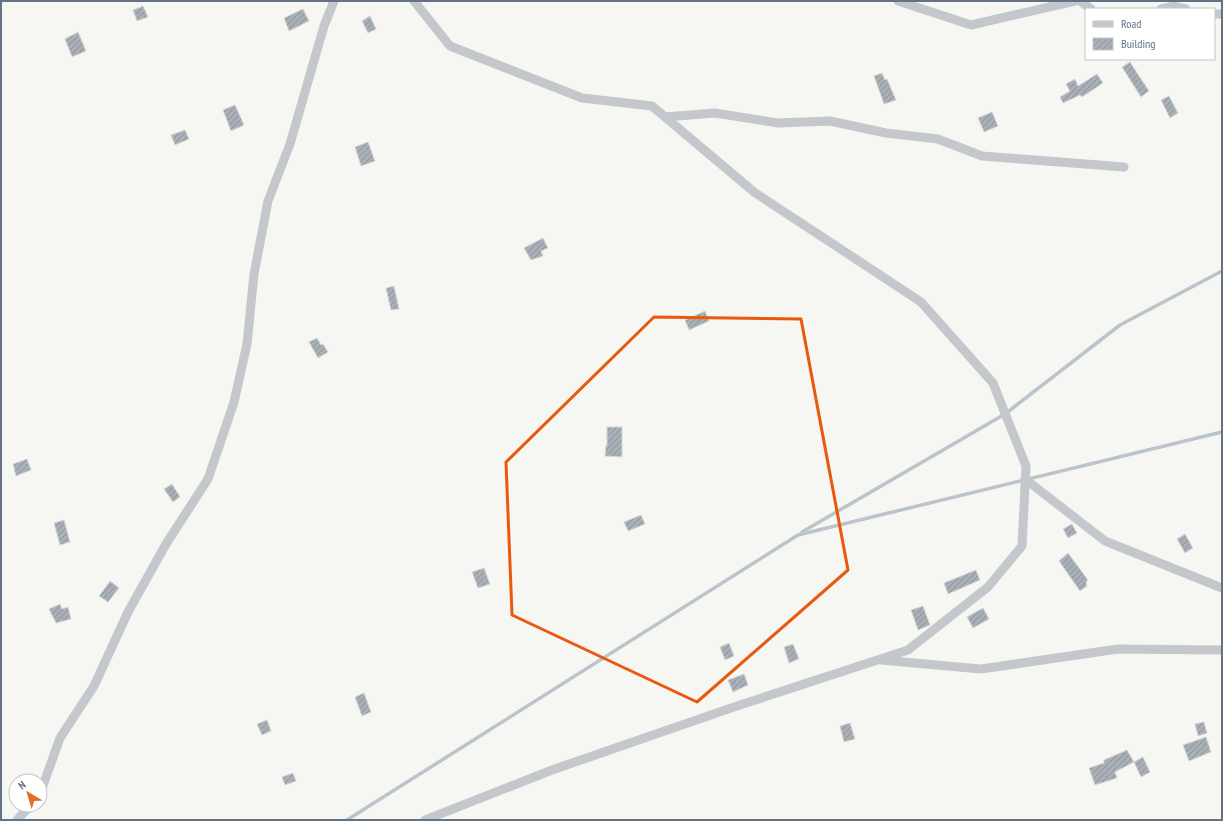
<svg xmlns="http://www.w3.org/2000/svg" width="1223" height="821" viewBox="0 0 1223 821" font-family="'PT Sans Narrow',sans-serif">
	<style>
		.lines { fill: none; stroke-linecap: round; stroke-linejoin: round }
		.stream { stroke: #bbc4ca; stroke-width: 3.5 }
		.building { fill: url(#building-hatch); stroke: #d7d8d6 }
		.street { stroke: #c4c7cb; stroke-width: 9 }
		.marked { fill: none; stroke: #e8590c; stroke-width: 3; stroke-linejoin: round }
	</style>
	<defs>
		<pattern id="building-hatch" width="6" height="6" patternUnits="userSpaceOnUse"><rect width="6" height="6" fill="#a8afb6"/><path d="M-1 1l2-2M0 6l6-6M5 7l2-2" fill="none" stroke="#8c939a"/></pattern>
	</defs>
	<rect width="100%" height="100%" fill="#f6f6f3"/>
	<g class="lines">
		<g class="stream">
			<polyline points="802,532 1005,414 1120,325 1222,271"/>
			<polyline points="347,820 798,535 1222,432"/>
		</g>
	</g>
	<g class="building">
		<polygon points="143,6 148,17 137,21 133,10"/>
		<polygon points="303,9 309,21 289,31 284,18"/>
		<polygon points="370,16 376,29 368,33 362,21"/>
		<polygon points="78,32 86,51 72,57 65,39"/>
		<polygon points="1130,62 1149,91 1141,97 1122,67"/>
		<polygon points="882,73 885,80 887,79 896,100 884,104 874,76"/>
		<polygon points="1097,74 1103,83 1082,97 1080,95 1063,103 1060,97 1070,91 1066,84 1075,79 1078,86"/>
		<polygon points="1169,96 1178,113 1170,118 1161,100"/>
		<polygon points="235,105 244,125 231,131 223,110"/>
		<polygon points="992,112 998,126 984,132 978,118"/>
		<polygon points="185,130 189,139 175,145 171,135"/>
		<polygon points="368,142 375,161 361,166 355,147"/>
		<polygon points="543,238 548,248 541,251 543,256 531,260 524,248"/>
		<polygon points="394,286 399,309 391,310 386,288"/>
		<polygon points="705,311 709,321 689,330 685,320"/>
		<polygon points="317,338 321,345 323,344 328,352 318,358 309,342"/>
		<polygon points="607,427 622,427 622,457 605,456 606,445 607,446"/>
		<polygon points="27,459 31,470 16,476 13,464"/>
		<polygon points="172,484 180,497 173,502 164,489"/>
		<polygon points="641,515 645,524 628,531 624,522"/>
		<polygon points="64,520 70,542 60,545 54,523"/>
		<polygon points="1072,524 1077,533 1068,538 1063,529"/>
		<polygon points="1185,534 1193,548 1185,553 1177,539"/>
		<polygon points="1068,553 1088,580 1086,582 1087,586 1080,591 1059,561"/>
		<polygon points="484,568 490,584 478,588 472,572"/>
		<polygon points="976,570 980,580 948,594 944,583"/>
		<polygon points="110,581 119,588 108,602 99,596"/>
		<polygon points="60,604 62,609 68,607 71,619 56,623 49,609"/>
		<polygon points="923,606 930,625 918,630 911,610"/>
		<polygon points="983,608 989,619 973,628 967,617"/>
		<polygon points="729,643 734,656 725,660 720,647"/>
		<polygon points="793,644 799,659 789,663 784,647"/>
		<polygon points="744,674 748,685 733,692 728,680"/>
		<polygon points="364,693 371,712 362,716 355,697"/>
		<polygon points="267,720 271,731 262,735 257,724"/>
		<polygon points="1204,722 1207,733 1198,736 1195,724"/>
		<polygon points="850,723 855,739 844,742 840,726"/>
		<polygon points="1206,737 1211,752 1189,761 1183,745"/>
		<polygon points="1127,750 1134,762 1115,772 1117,778 1095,785 1089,768 1104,763 1104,760"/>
		<polygon points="1143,757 1150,772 1141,777 1134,762"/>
		<polygon points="293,773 296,781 285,785 282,777"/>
	</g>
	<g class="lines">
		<g class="street">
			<polyline points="414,1 450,46 582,98 652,106 754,192 921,302 993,383 1026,466 1022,546 988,587 908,650 731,708 552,770 425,820"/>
			<polyline points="898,1 971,25 1075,1"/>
			<polyline points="1080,1 1091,9"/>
			<polyline points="1161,9 1173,6 1186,9"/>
			<polyline points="1214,14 1222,14"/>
			<polyline points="665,117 715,113 778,123 830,121 886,133 938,139 982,156 1124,167"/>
			<polyline points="1025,479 1105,541 1222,588"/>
			<polyline points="881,660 981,669 1118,649 1222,650"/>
			<polyline points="40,794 60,738 94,686 128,612 166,544 208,479 234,402 247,344 254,274 268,201 290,144 324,26 334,1"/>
			<polyline points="17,820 31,805"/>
		</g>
	</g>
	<path class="marked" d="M654,317L801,319L848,570L697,702L512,615L506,462Z"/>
	<rect width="1223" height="821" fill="none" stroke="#657284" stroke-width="4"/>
	<rect x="1085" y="8" width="130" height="52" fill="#ffffff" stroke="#c1c7ce"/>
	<rect x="1093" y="21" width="20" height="6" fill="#c4c7cb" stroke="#c1c7ce"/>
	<text x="1121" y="28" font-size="12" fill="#657284">Road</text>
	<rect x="1093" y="38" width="20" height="12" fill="url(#building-hatch)" stroke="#c1c7ce"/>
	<text x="1121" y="48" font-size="12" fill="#657284">Building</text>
	<g transform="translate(28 793) rotate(322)"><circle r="19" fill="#ffffff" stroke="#c1c7ce"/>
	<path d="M0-3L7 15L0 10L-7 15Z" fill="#e26d28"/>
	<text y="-6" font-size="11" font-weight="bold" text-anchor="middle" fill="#657284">N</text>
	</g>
</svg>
